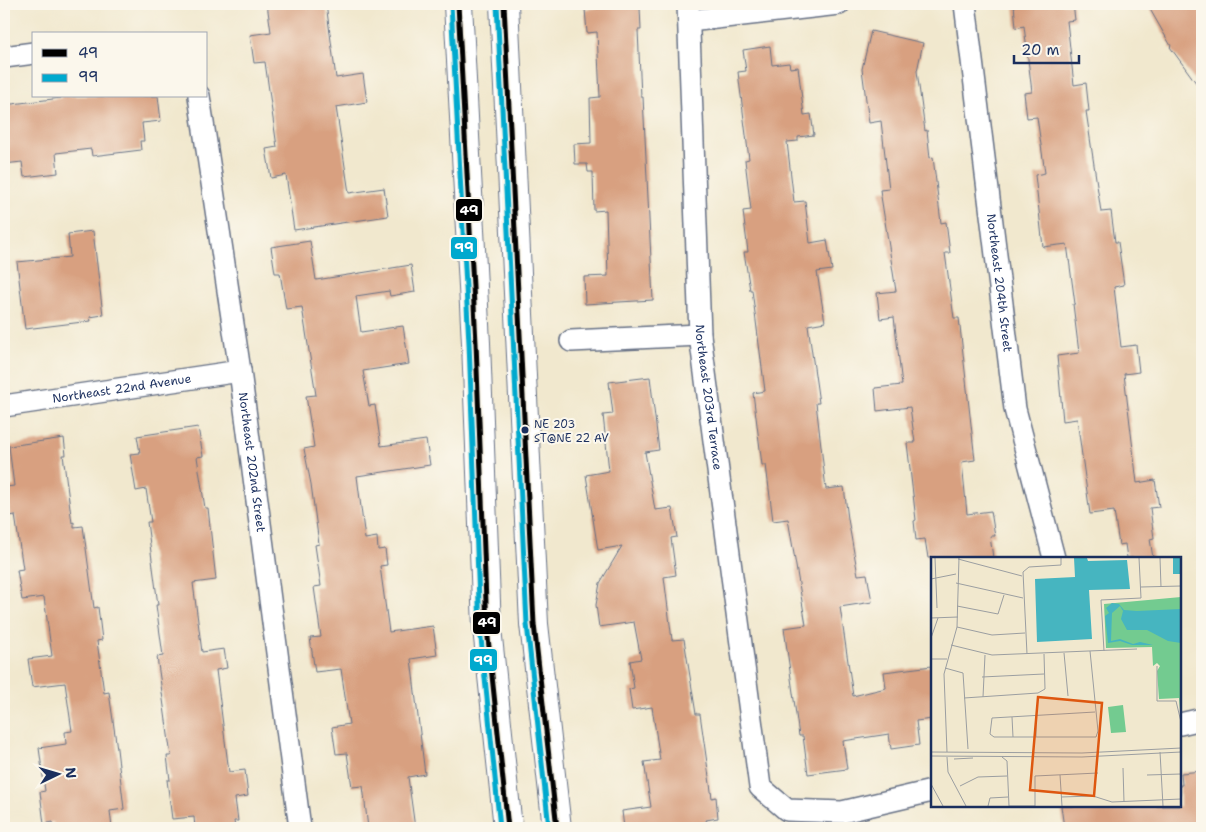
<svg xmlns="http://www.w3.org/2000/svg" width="1206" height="832" viewBox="0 0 1206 832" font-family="'Shantell Sans',sans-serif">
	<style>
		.building { fill: #d8a080 }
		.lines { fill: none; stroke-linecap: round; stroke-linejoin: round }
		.street-casing { stroke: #667085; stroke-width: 24 }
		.primary-casing { stroke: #667085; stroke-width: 30 }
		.street { stroke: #fff; stroke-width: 21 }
		.primary { stroke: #fff; stroke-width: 28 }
		.bus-1-casing { stroke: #fbf7ec; stroke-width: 9 }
		.bus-2-casing { stroke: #fbf7ec; stroke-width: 9 }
		.bus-1 { stroke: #000; stroke-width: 5 }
		.bus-2 { stroke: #00a9ce; stroke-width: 5 }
		.bus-dot { fill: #1b2f5e; stroke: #fbf7ec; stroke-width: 2 }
		.labels { text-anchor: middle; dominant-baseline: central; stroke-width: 4; stroke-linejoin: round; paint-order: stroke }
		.bus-label { font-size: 11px; fill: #1b2f5e; stroke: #fbf7ec; text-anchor: start }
		.street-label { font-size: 12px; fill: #1b2f5e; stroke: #fbf7ec }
		.inset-road { fill: none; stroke: #9b9ea1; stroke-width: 1 }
		.view { fill: #de5710; fill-opacity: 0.15; stroke: #de5710; stroke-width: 2.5 }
		.inset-edge { fill: none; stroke: #1b2f5e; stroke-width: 2.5 }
		.line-badge { stroke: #fbf7ec; stroke-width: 2 }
		.badge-label { font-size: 14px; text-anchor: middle; font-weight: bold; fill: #fff }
	</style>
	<rect width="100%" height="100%" fill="#fbf7ec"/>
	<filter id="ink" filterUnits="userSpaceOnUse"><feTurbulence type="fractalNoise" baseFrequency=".02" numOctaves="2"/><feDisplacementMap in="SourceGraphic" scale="10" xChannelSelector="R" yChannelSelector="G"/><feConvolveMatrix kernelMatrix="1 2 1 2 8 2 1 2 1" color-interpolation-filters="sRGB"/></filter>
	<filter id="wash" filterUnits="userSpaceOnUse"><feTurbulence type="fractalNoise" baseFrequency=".0096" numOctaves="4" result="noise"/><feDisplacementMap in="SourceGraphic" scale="20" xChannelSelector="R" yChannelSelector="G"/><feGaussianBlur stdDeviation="1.12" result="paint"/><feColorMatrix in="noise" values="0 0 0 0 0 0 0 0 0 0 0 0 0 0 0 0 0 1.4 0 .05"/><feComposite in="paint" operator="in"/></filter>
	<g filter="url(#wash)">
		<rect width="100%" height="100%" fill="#f1e8ce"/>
		<g id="blocks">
			<g class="building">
				<polygon points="267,4 326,4 336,78 363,74 367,102 336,107 349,193 384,188 388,216 294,230 286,175 271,178 266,149 277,147 265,62 254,63 250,35 271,32"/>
				<polygon points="596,4 633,4 633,8 640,8 641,30 638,30 641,97 643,97 653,300 585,304 584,277 608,276 606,210 594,211 593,172 588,172 587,164 575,164 574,144 591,143 590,98 600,97 597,32 587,33 585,9 597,8"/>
				<polygon points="1014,4 1073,4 1075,20 1067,21 1074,85 1086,83 1089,111 1086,111 1101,212 1111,211 1115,242 1118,242 1124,285 1114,287 1121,347 1136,345 1139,372 1124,374 1137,483 1155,480 1159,507 1150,508 1154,538 1150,539 1153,558 1127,558 1125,544 1119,545 1114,511 1090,514 1077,419 1063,421 1057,356 1079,353 1073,304 1075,304 1067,244 1043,247 1035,175 1045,173 1037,117 1027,118 1024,93 1032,92 1024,26 1016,28"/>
				<polygon points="1147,4 1202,4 1202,91 1170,47 1171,46"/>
				<polygon points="871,31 923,43 917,71 925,131 927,130 930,158 933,157 941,223 946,222 950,253 945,253 954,318 959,318 975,460 962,462 967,514 991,511 995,536 990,536 993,558 928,558 925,539 916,540 914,521 916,520 907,443 915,443 910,407 877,411 875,388 902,385 894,317 880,319 877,293 896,291 880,190 889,189 881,121 869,123 862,69"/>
				<polygon points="770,46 772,65 789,63 790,68 798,67 804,115 811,114 814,135 798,137 798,141 787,142 794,202 805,201 810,243 827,240 832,270 817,272 825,322 808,325 819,403 816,403 826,489 844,487 848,519 858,575 867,574 872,602 840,607 853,696 886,688 884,672 932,666 932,719 916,721 919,745 891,749 889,734 843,741 847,769 808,774 803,736 799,736 784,628 806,625 788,519 773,521 766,465 762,465 753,393 765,391 752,290 750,290 744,252 748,252 743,211 751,210 745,160 749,159 738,72 746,71 743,50"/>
				<polygon points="61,96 158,96 161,121 142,123 144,141 140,141 141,150 92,156 91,149 56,153 58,173 24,177 22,162 4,164 4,105 61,98"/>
				<polygon points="93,231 103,315 90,317 91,321 25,329 17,262 70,257 68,234"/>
				<polygon points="310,241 316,280 411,265 415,292 390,296 389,291 356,296 361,332 403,326 409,364 363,371 369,406 375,405 381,446 426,440 430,465 357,476 365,539 377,537 378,550 385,549 387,565 380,566 389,632 433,626 437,655 411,659 425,774 408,777 415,828 368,828 363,786 352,787 347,753 336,754 332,727 349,724 341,669 315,672 310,638 321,637 314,587 321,586 315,545 319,544 311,484 304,449 314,447 306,396 316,395 302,307 286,309 280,273 275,273 271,247"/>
				<polygon points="650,377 659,450 645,452 655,510 672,508 677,537 671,538 676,575 664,577 672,640 684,639 696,714 700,714 712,798 716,797 718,818 706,820 708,828 624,828 622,811 651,807 644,762 660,760 652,707 632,710 629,689 634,688 630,661 641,659 634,622 599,627 596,605 600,583 622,546 598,550 586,475 609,471 603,415 613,414 609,382"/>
				<polygon points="198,427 203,456 197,457 205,508 208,508 216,580 193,583 202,652 224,649 227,668 216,670 229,772 245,770 248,796 235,798 238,821 234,821 235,828 195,828 194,817 172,819 167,780 170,780 167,756 171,756 157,657 163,656 156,605 158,605 147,522 151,522 146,489 136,491 130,454 140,453 137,436"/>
				<polygon points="64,438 66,455 63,455 72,523 74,522 74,527 83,526 94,608 98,607 102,640 97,641 104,693 109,692 117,749 124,809 110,811 112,828 54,828 53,822 44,824 40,792 45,791 39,748 66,744 65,732 72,731 65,683 32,687 28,659 52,656 44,597 22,600 17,570 23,569 15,515 10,516 6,487 14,486 9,446"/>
				<polygon points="1202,771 1202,828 1064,828 1061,806 1180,806 1180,785 1182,785 1181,773"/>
			</g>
		</g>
	</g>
	<g filter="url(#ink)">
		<use href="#blocks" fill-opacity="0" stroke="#667085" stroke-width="1"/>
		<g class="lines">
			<g class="street-casing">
				<g id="street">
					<path id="s1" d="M688,4L700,335L760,787L787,810L842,812L932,791"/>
					<path id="s2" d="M965,4L1015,409L1054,558"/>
					<polyline points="689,21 839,4"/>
					<polyline points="4,57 34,53"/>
					<path id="s3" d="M199,96L240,371L300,828"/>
					<polyline points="571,341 700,335"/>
					<path id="s4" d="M4,406L240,371"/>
					<polyline points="1180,724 1202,719"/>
				</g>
			</g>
			<g class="primary-casing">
				<g id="primary">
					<polyline points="458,4 476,343 487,628 508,828"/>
					<polyline points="504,4 534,624 557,828"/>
				</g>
			</g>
			<use href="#street" class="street"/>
			<use href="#primary" class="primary"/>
			<g class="bus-1-casing">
				<g id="bus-1">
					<polyline points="458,4 476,343 487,628 508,828"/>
					<polyline points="504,4 534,624 557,828"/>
				</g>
			</g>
			<g class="bus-2-casing">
				<g id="bus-2">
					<polyline points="451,4 469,343 480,628 500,828"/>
					<polyline points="497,4 527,624 549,828"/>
				</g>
			</g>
			<use href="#bus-1" class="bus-1"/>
			<use href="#bus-2" class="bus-2"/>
		</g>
	</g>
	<circle class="bus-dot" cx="525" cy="430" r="4.5"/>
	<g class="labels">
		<g class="bus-label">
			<text x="534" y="424">NE 203<tspan x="534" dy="14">ST@NE 22 AV</tspan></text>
		</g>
		<g class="street-label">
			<text stroke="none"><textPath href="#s2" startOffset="281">Northeast 204th Street</textPath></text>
			<text stroke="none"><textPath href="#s4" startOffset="119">Northeast 22nd Avenue</textPath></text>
			<text stroke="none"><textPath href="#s1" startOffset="394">Northeast 203rd Terrace</textPath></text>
			<text stroke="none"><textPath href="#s3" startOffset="370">Northeast 202nd Street</textPath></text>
		</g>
	</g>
	<g transform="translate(931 557)">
		<rect width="250" height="250" fill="#f1e8ce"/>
		<path d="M250,40V164L248,141L228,142L226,114L229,109L226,106L222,109L221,90L175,91L173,47ZM192,148L195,175L180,176L177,150Z" fill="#73cb90"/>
		<path d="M143,1H156L157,4L196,3L199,32L158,33L161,82L106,85L104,22L144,20ZM242,1H250V17H242ZM181,46L188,47L193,53L206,54L250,52V86L237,84L216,73H196L190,62L192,54L189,49L181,56L180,84L189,82L202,87L209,85L222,88H201L189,84L177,86L174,59L178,56L175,51Z" fill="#46b5c0"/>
		<path class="inset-road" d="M4,1L6,51M229,1L230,30M27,2L91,19M0,22L25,17M25,26L92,41M210,30L250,29M26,49L67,57L73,38M0,61L27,60M26,70L61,78L94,76M0,81L7,61M20,88L61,98L206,92M159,94L167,174L165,180H63L59,177L61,161L164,155M173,94L170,43L210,41L208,1M133,96L137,139M96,97L92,15L98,10L130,8V1M0,102H16M226,109V144H245L250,165M14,111L32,116L37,192M51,120L113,117M52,140L54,98M33,141L107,136L114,132L113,97M105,159V180M81,160L82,180M0,195L151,196L250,191M16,195L13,117L26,70L28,1M229,195L232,249M0,199L151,200L250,195M16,200L17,215L35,249M71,200L76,204L78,249M23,202L42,201M192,211L193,245M129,218L131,249M216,218L250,217M0,227L12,249M29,229L47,220L76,219M130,240L162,239L181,245L250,242M57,249L59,241L77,240M78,249H104M104,249V219L167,216"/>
		<path class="view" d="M107,140L171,146L163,239L99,233Z"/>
		<rect width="250" height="250" class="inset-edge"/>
	</g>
	<g class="line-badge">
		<rect x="455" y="198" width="28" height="24" rx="5" fill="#000"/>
		<rect x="450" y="236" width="28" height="24" rx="5" fill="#00a9ce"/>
		<rect x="472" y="611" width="29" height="24" rx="5" fill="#000"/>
		<rect x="469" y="648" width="29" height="24" rx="5" fill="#00a9ce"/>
	</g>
	<g class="badge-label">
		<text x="469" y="215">49</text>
		<text x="464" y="252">99</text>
		<text x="487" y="627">49</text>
		<text x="483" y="665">99</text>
	</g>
	<rect width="1206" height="832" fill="none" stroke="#fbf7ec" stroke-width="20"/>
	<rect x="32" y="32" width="175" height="65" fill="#fbf7ec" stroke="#a1a7b3"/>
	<rect x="42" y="49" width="25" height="8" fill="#000000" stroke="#a1a7b3"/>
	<text x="78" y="58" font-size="15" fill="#1b2f5e">49</text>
	<rect x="42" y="74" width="25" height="8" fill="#00a9ce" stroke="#a1a7b3"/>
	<text x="78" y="82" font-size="15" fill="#1b2f5e">99</text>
	<g transform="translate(58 774) rotate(85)" stroke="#fbf7ec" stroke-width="4" paint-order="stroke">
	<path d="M0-4L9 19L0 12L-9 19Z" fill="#1b2f5e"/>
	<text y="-8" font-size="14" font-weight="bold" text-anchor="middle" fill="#1b2f5e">N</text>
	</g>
	<path d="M1014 55v8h65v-8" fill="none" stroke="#1b2f5e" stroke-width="2.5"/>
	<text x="1021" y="55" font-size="15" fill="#1b2f5e" stroke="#fbf7ec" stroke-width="4" paint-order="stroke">20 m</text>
</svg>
